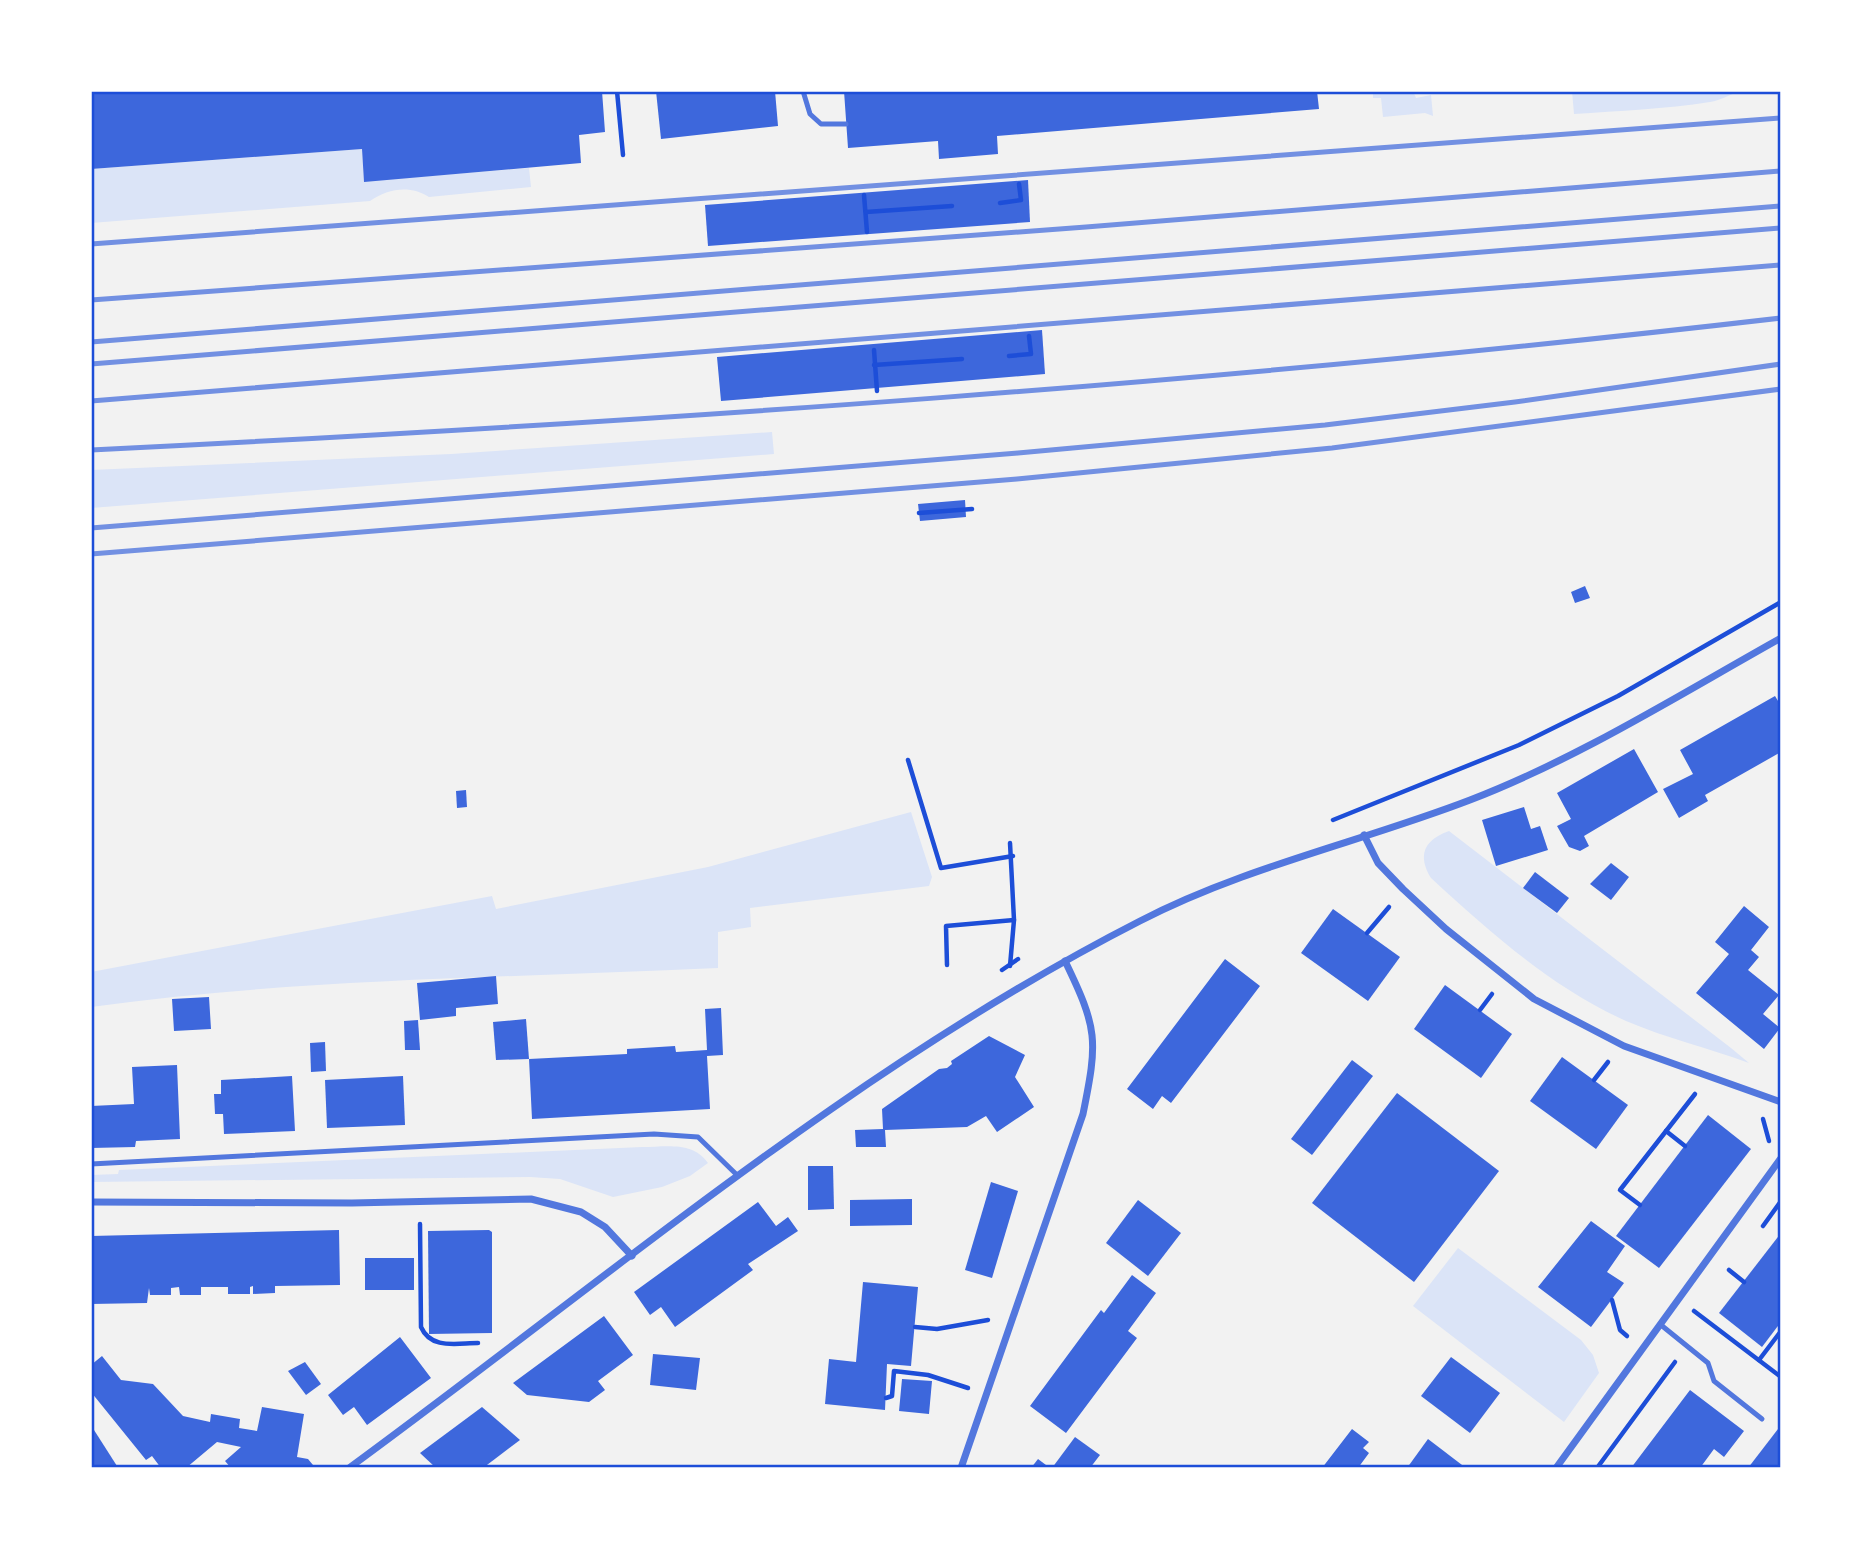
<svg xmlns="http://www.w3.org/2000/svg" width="1872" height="1559" viewBox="0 0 1872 1559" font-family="'Fira Sans',sans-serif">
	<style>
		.green { fill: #dbe4f7 }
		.building { fill: #3d67dc }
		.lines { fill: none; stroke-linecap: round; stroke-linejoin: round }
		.path { stroke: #1d4ed8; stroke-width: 4.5 }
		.service { stroke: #5277de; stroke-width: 5 }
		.minor { stroke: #5277de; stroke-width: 7 }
		.rail { stroke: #7290e2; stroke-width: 5 }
		.neatline { fill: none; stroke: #1d4ed8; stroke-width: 2.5 }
	</style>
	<rect width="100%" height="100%" fill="#f2f2f2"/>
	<g class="green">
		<polygon points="1373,91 1413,91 1416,98 1431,95 1433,116 1425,113 1383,117 1381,98 1373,98"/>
		<path d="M1572,91H1745C1731,92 1724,100 1710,102C1665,109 1619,111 1574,114Z"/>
		<path d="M362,149L364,181L529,168L531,187L429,197C411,185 388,188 370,201L91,223V169Z"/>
		<polygon points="772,432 774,454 91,508 91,470 451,454"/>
		<path d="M911,812L932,877L929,886L750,908L751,927L718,932V968C509,978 299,978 91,1007V972L492,896L496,909L708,867Z"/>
		<path d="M1449,831L1731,1048L1749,1063C1708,1048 1666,1038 1626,1021C1551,987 1491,933 1431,878C1417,855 1424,840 1449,831Z"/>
		<path d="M642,1147C666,1147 693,1141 708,1163L690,1176L662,1187L613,1197L560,1179L530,1177L91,1182V1175L118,1174L119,1170Z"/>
		<polygon points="1458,1248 1581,1340 1593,1355 1599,1373 1564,1422 1413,1306"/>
	</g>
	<g class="building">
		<polygon points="91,91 602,91 605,132 579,135 581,163 364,182 362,149 91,169"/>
		<polygon points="656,91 775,91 778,126 661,139"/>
		<polygon points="844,91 1317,91 1319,109 997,136 998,154 939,159 938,141 848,148"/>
		<polygon points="1028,180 1030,222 708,246 705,205"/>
		<polygon points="1042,330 1045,374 721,401 717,357"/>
		<polygon points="965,500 966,517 920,521 918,504"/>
		<polygon points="1585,586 1590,598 1575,603 1571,592"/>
		<polygon points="1775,696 1781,706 1781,752 1705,795 1708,801 1679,818 1663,789 1693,774 1680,750"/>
		<polygon points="1634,749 1658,792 1584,836 1589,846 1580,851 1569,847 1557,826 1571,819 1557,793"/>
		<polygon points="466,790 467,807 457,808 456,791"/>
		<polygon points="1524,807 1531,829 1540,826 1548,850 1496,866 1482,820"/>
		<polygon points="1611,863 1629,877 1611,900 1590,884"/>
		<polygon points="1535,872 1569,898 1557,913 1523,888"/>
		<polygon points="1744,906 1769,927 1751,950 1759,957 1748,970 1779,995 1763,1014 1780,1028 1764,1049 1696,993 1729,954 1715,942"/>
		<polygon points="1333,909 1400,957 1368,1001 1301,953"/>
		<polygon points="1225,959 1260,986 1171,1103 1162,1096 1153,1109 1127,1089"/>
		<polygon points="496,976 498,1004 456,1008 456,1016 420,1020 417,983"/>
		<polygon points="1445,985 1512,1034 1481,1078 1414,1029"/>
		<polygon points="209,997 211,1029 174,1031 172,999"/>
		<polygon points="721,1008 723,1055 707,1056 710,1109 532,1119 529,1059 627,1054 627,1049 675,1046 676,1052 707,1050 705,1009"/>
		<polygon points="526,1019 529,1059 496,1060 493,1022"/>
		<polygon points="418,1020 420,1050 405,1050 404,1021"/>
		<polygon points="989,1036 1025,1055 1015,1077 1034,1107 997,1132 986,1116 967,1127 885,1130 886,1147 856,1147 855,1130 883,1129 882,1109 939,1069 947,1068 952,1064 951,1061"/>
		<polygon points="325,1042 326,1071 311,1072 310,1043"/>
		<polygon points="1562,1057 1628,1105 1596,1149 1530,1101"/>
		<polygon points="1352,1060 1373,1076 1312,1155 1291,1139"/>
		<polygon points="177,1065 180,1139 136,1141 135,1147 91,1148 91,1106 134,1104 132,1067"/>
		<polygon points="292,1076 295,1131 224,1134 223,1114 215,1114 214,1094 221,1094 221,1080"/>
		<polygon points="403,1076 405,1125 327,1128 325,1080"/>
		<polygon points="1397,1093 1499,1171 1414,1282 1312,1203"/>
		<polygon points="1708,1115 1751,1149 1659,1268 1616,1236"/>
		<polygon points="808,1166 833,1166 834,1209 808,1210"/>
		<polygon points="991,1182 1018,1191 992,1278 965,1270"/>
		<polygon points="912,1199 912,1225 850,1226 850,1200"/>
		<polygon points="1138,1200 1181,1233 1148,1276 1106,1243"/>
		<polygon points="758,1202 776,1226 788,1217 798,1231 748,1264 753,1270 675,1327 661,1307 650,1315 634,1292"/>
		<polygon points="1591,1221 1625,1246 1607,1272 1624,1283 1591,1327 1538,1287"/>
		<polygon points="339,1230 340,1285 275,1286 275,1293 253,1294 253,1286 250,1287 250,1294 228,1294 228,1287 201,1287 201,1295 180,1295 179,1287 171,1288 171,1295 150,1295 149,1288 147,1303 91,1304 91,1236"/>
		<polygon points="489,1230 492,1232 492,1333 429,1334 428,1231"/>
		<polygon points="1781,1233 1781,1322 1762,1347 1719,1313"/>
		<rect x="365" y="1258" width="49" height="32"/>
		<polygon points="1132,1275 1156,1293 1128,1331 1137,1338 1066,1433 1030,1406 1101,1310 1104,1313"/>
		<polygon points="863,1282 918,1287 911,1366 887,1364 885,1410 825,1404 829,1359 856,1362"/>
		<polygon points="604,1316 633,1355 598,1381 605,1390 589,1402 527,1395 513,1383"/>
		<polygon points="400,1337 431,1378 367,1425 354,1407 343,1415 328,1395"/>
		<polygon points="653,1354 700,1358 696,1390 650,1385"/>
		<polygon points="102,1356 121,1380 153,1384 183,1416 210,1422 211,1414 240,1419 239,1428 257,1431 262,1407 304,1414 297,1457 308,1459 313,1465 309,1468 231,1468 225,1461 241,1447 217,1442 186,1468 161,1468 152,1456 146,1460 91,1392 91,1365"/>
		<polygon points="1451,1357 1500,1393 1470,1433 1421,1396"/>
		<polygon points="305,1362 321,1384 306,1395 288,1371"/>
		<polygon points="902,1379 932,1381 929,1414 899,1411"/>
		<polygon points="1690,1390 1744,1431 1724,1457 1714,1449 1700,1468 1631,1468"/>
		<polygon points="482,1407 520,1440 483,1468 436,1468 420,1453"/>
		<polygon points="1352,1429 1369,1442 1363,1448 1369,1453 1358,1468 1322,1468"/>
		<polygon points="1778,1429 1781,1431 1781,1468 1748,1468"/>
		<polygon points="94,1430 117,1466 113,1468 96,1468 91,1460"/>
		<polygon points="1075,1437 1100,1455 1090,1468 1052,1468"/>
		<polygon points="1428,1439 1466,1468 1407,1468"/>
		<polygon points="1038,1459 1050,1468 1031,1468"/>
	</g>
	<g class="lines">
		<g class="path">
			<polyline points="617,91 623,155"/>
			<polyline points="1423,91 1441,91"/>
			<polyline points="864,195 867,232"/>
			<polyline points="1000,203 1021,200 1019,184"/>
			<polyline points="866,212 952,206"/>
			<polyline points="874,350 877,391"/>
			<polyline points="1009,356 1031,354 1029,336"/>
			<polyline points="874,365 962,359"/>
			<polyline points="919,513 972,509"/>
			<polyline points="908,760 941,868 1013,856"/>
			<polyline points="1333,820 1519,745 1618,696 1781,602"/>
			<polyline points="1010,843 1014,920"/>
			<polyline points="1367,933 1389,907"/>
			<polyline points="947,965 946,926 1014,920 1010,966"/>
			<polyline points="1002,970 1018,959"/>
			<polyline points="1480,1010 1492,994"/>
			<polyline points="1594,1080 1608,1062"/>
			<polyline points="1763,1119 1769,1141"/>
			<polyline points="1666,1131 1685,1146"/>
			<polyline points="1640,1205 1620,1190 1695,1094"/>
			<path d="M420,1224L421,1327C431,1350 457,1343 478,1343"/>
			<polyline points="1763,1226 1781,1201"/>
			<polyline points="1729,1270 1744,1282"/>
			<polyline points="1612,1300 1620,1330 1627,1336"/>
			<polyline points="1694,1311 1781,1377"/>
			<polyline points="915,1327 937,1329 988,1320"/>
			<polyline points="1759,1360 1781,1331"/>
			<polyline points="886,1398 892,1396 894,1371 928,1375 968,1388"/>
			<polyline points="1597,1468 1675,1362"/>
		</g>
		<g class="service">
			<polyline points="803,91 810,114 821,124 846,124"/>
			<polyline points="91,1164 654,1134 698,1137 738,1176"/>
			<polyline points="1661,1325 1708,1363 1714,1381 1762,1419"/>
		</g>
		<g class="minor">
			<polyline points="1364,835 1378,863 1403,889 1446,929 1534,999 1624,1046 1781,1102"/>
			<polyline points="91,1202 352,1203 531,1199 581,1212 605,1227 632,1256"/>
			<path d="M349,1468C607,1279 854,1067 1140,921C1244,867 1361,842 1470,800C1579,758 1679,695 1781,638"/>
			<path d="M961,1468L1083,1114C1098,1040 1098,1029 1065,961"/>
			<polyline points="1556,1468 1781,1158"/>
		</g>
		<g class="rail">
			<polyline points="91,244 1781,118"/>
			<polyline points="91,300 1086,227 1781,171"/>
			<polyline points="91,342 1781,206"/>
			<polyline points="91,364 1781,228"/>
			<polyline points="91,401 1781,265"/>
			<path d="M91,450C655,422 1220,383 1781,318"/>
			<polyline points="91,528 1018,453 1325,425 1515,402 1781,364"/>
			<polyline points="91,554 1017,479 1332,448 1781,389"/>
		</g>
	</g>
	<rect width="1872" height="1559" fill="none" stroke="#ffffff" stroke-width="186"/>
	<rect x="93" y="93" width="1686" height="1373" class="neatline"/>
</svg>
